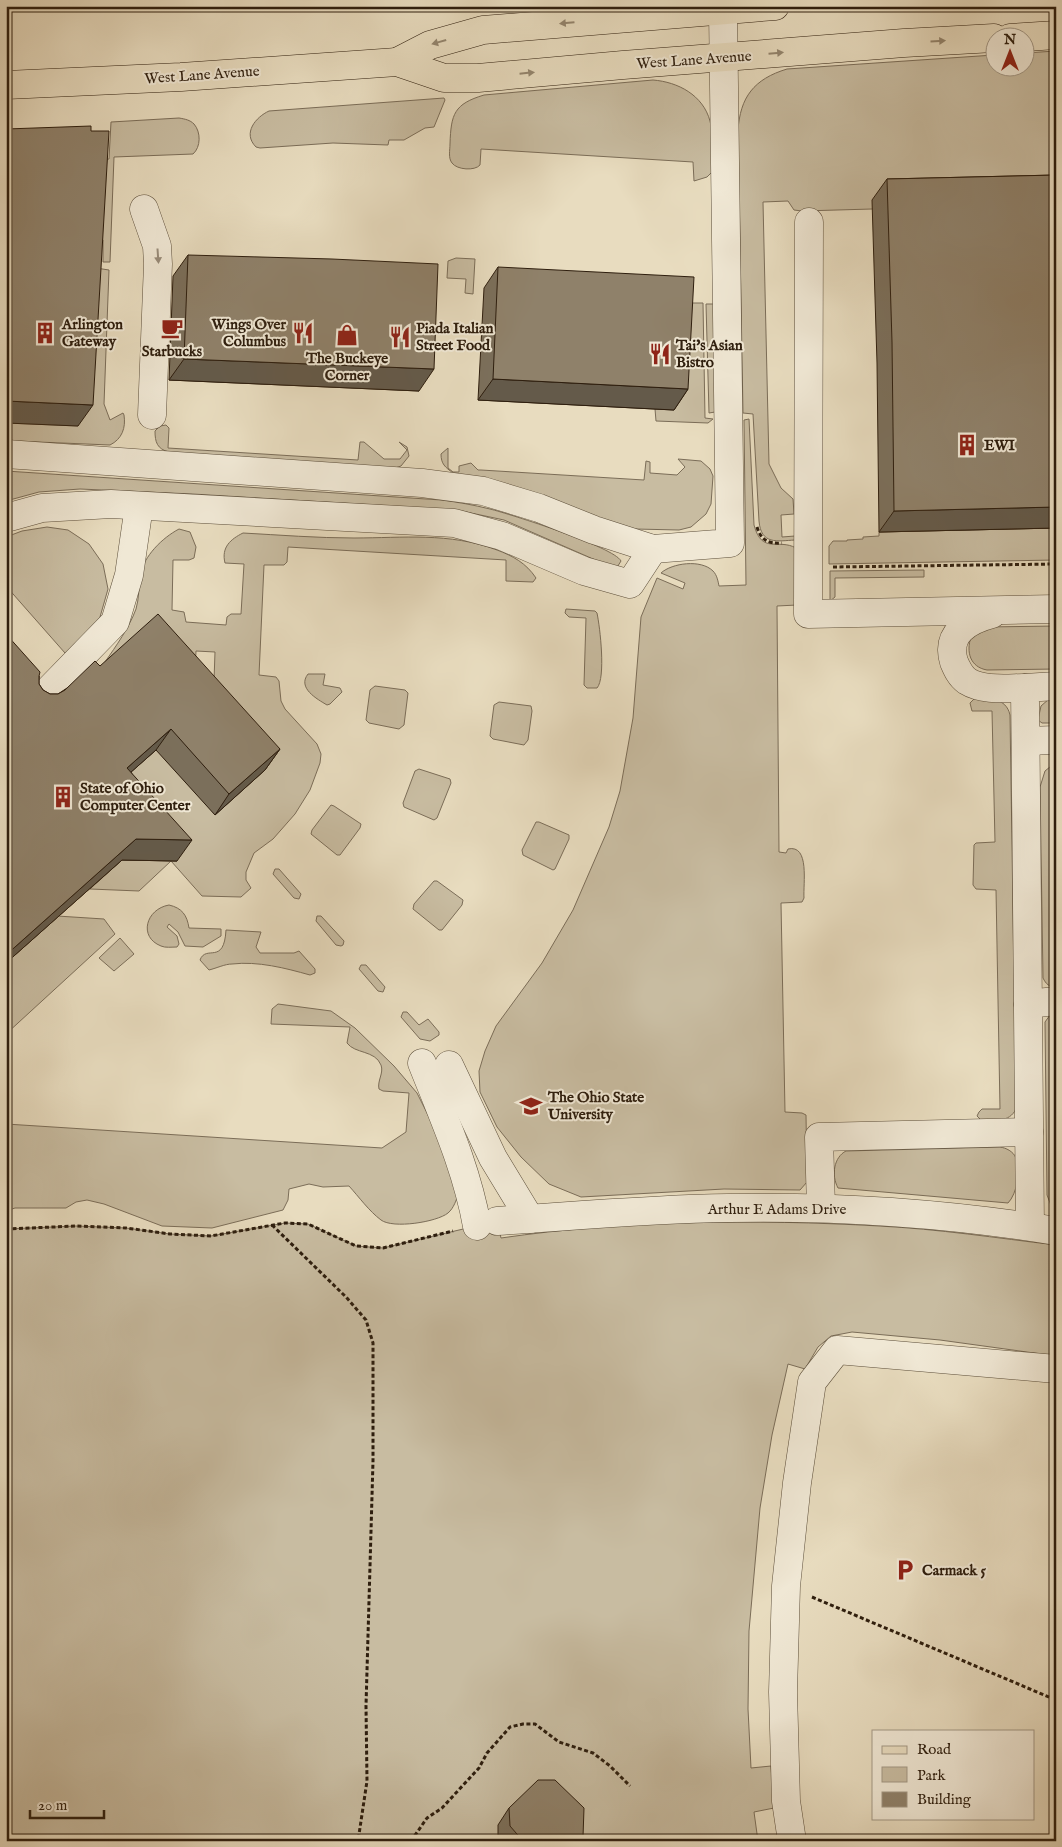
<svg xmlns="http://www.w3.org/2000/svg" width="1062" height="1847" viewBox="0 0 1062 1847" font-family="'IM FELL English',serif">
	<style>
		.green { fill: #c8bca1; stroke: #7b6d58 }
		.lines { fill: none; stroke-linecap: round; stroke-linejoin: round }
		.minor-casing { stroke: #5c4e3a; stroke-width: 29 }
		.major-casing { stroke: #2e1e0e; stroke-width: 29 }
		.path { stroke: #2e1e0e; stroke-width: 3; stroke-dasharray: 4 2.5; stroke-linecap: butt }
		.minor { stroke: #f0e8d5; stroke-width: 28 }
		.major { stroke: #e8dcbf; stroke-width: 28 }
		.wall { fill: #7b6f5b; stroke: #2e1e0e }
		.shaded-wall { fill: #645a4a; stroke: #2e1e0e }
		.building { fill: #8f816a; stroke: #2e1e0e }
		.oneway { fill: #94866f }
		.oneway2 { fill: #998d7b }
		.labels { text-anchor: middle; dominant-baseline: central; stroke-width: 4; stroke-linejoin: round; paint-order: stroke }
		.street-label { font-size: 15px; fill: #2e1e0e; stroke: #f0e8d5 }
		.poi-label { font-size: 15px; font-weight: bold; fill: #2e1e0e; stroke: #f0e8d5; text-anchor: start }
	</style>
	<rect width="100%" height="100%" fill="#e8dcbf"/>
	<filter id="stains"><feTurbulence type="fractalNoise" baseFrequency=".004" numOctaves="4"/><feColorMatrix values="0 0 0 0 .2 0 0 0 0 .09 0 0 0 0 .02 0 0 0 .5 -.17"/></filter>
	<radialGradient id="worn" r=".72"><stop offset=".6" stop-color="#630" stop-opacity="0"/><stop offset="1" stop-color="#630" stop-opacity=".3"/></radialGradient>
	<g class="green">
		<path d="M1056,51V196L872,209L802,211L794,210L788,201L763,202L769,464L781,488L793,499L794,514L781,515L782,537L795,536V540C777,541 761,545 759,521L753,414L743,413L738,131C740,97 754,79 787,69L994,55V68H1024L1025,53Z"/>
		<path d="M653,80C678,82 703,95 710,121C714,136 712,156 712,172L707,177L694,181L693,162L481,149L480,165C475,171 457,170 452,163C448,158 450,150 450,144C451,114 454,104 484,95Z"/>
		<path d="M444,98L445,100L434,127L425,128L404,140H389L388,145L333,143L260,148L256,147C242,133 256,117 269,111Z"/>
		<path d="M179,118C185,119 190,120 194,124C201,132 201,147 193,154L114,157L110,262H103V240L98,235L101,160L109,159L111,122Z"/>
		<polygon points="456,258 475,259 473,294 465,293 466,279 447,278 448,261"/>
		<path d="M96,268L109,270L104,404L110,420L123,413L124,415C126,428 122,439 110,445L14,441L11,439L10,427L6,426V423L78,426Z"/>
		<polygon points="691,303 703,303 705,418 713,419 708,423 656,421 655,409"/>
		<polygon points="706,304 714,304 715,412 709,413"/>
		<path d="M749,419L754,525C762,555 778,538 796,548L797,605L777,606L779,852L786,853L788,849C810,844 803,884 804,898L802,902L781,903L785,1112L802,1113L806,1115L807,1182L800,1190L724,1189L581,1197L549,1184L521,1157L497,1127L480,1092L479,1071L485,1051L496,1026L542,963L573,910L609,827L620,791L633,718L641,617L657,578L683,589L685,583L661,573C672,563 701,559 713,571C717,575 718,581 719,586L746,585L744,420Z"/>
		<path d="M166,425L169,428L168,448L358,460L360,442H364L384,459H400L407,450L399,442L407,447L409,456L401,466L395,468L169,452C157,449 155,442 155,431L160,426Z"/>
		<path d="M448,448V468L453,472H459V466L471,463L478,470H481L644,480L646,461L650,462V473L677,475L685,467L678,459L701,461L710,469L713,476L711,504L706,514L691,527L679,530L635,529L453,473C445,467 441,464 441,454Z"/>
		<path d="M6,471L441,500C457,502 474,505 490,509C510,514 614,547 621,561L616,569L504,520L457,510L193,494L80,489L39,492L6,501Z"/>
		<polygon points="47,527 68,530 89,544 103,564 108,589 100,617 86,638 65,653 6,586 6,537 22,531"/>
		<polygon points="1056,528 1056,560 829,564 829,546 833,541 847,541 847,540 863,539 863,537 879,536 879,532"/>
		<path d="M179,529L190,532L196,547L194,558L189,560H173L172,610L184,612L186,622L226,625L227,617L231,614H241L244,564L225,563C221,547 231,539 243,533C280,535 317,538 354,538C403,538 449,532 497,550C513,556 526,563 536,578L533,582L506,581V560L288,547L287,562L284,565H264L259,675L276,677L279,681L281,701L285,709L317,744L321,754L320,763L310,790L295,814L273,839L254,853L246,872V880L251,888L241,897L202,896L171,861L139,891L90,889L122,860L177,861L112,789L214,681L215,652L196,651L195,673L105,662C116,646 129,628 136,609C139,599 139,586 140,575C144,556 162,538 179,529Z"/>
		<polygon points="924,570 924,577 835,578 835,597 830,601 830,571"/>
		<path d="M566,609L595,611L597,613C600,627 606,678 597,688H587L584,685L586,618L569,617L565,613Z"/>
		<path d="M1056,626V669L987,670C970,667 966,652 971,637L986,627Z"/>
		<path d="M308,674H325L323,685L340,688L342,692L330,704L327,705C317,699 297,688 308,674Z"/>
		<polygon points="375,686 405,690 408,693 404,725 399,729 369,723 366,720 370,690"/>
		<path d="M974,699C989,699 1006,697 1010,715L1016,1109C1009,1123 995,1120 981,1120L977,1116L979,1112L982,1109H1000L996,890L976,889L973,885L974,845L976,843L995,842L992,711H972L970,703Z"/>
		<polygon points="1049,699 1056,699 1056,723 1042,723 1038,720 1041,706"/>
		<polygon points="499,702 531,706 532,711 528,740 524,745 493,739 490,736 494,705"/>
		<path d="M1056,762V987C1049,987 1046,984 1043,978L1040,787L1045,771Z"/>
		<polygon points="419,769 450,779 451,783 437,818 434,820 404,807 403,803 415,771"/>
		<polygon points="331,805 334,806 361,824 360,828 340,855 337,855 311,834 312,830"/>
		<polygon points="536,822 539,822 569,835 569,839 555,869 553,870 523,855 522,850"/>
		<polygon points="275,869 279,869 301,894 299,899 294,898 273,874"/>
		<polygon points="434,881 437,881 463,900 462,905 442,930 439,930 413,909 414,904"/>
		<path d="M169,905C182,908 187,915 189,928L221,929V936L203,947L185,946L178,932L169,924L167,927L177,936L179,944L177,947C172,947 165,948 161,946C138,937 146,909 169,905Z"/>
		<polygon points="57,916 104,919 115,934 6,1034 6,962"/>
		<polygon points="317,916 321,916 344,941 343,945 341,946 336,945 316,921"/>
		<path d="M226,930L261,932L256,947L260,953H294L299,951L315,969V973L310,975C285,968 258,961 232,964C225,964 217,968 209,970L200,960C206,944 224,966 226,930Z"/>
		<polygon points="120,938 134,954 114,971 99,958"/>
		<polygon points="361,965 366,965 385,987 383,992 378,991 359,969"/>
		<path d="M278,1004L331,1011L355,1028L394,1066L417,1093L441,1141L459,1193C456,1200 454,1208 448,1213C437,1222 393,1229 381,1220C369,1211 359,1197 349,1186L323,1187L309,1184L289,1189L288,1200L283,1210L212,1228L162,1226L104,1204L87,1200L76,1202L66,1208H15L6,1211V1124L382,1148L406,1132L409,1093L383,1091L379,1089C377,1081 384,1073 381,1065C375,1050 355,1054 347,1043L350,1027L271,1024L272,1009Z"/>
		<polygon points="403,1012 407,1012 419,1025 428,1019 439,1032 439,1035 430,1041 420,1039 401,1017"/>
		<polygon points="1050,1015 1056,1015 1056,1208 1052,1208 1047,1195 1045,1022"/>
		<path d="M1000,1147C1006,1148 1013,1151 1016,1158C1021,1170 1017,1194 1008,1203L838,1188C831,1175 834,1157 846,1151Z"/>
		<path d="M497,1221L501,1238C625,1220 754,1219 879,1226C938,1229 997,1238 1056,1245V1356L940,1340L852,1332L831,1336L818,1347L805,1369L788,1364L772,1435L760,1508L749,1631L748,1709L751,1768L771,1766L774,1808L754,1812L758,1841H6V1229L76,1226L126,1228L170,1234L211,1236L285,1223L308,1224L356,1246L383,1248Z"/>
	</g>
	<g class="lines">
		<g class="minor-casing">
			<g id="minor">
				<polyline points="144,209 157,246 158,264 152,415"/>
				<polyline points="809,222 808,614 1056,609"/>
				<polyline points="6,454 422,483 483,491 539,508 594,530 653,549 730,543 723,10"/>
				<polyline points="6,518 42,508 111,504 454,523 502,536 584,571 630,584 653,549"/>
				<path d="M992,614C969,620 945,633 954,662C957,669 960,676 967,681C983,691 1007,688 1025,688"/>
				<polyline points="39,700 115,622 129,575 139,506"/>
				<polyline points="1026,741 1056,740"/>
				<polyline points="1028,1004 1056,1001"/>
				<path d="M422,1063C443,1116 467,1169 477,1226"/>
				<polyline points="449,1065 493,1158 530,1219"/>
				<polyline points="821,1208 819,1137 1029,1132"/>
				<path d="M497,1221C574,1216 651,1209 728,1208C838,1206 947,1213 1056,1231"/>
				<polyline points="1030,1226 1025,688 1056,686"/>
				<polyline points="792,1841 786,1801 783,1692 786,1586 797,1483 812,1382 837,1350 1056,1369"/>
			</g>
		</g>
		<g class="major-casing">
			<g id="major">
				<polyline points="1010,38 1056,35"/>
				<polyline points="397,62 430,45 483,30 775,6"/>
				<polyline points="6,85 181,77 397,62 444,78 478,78 623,65 904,43 994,38"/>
			</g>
		</g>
		<g class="path">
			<path d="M757,527C761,540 768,544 782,543"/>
			<polyline points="833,567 1056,564"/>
			<polyline points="272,1225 346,1297 366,1320 373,1343 373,1461 366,1706 367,1781 358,1841"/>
			<polyline points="6,1229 76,1226 126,1228 170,1234 211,1236 285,1223 308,1224 356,1246 383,1248 453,1231"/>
			<polyline points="812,1597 1056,1700"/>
			<polyline points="411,1841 427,1818 442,1808 479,1768 487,1753 510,1727 523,1724 535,1724 559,1742 593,1753 610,1766 630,1786"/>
		</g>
		<use href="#minor" class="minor"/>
		<use href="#major" class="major"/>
	</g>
	<g class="wall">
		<polygon points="1056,175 1056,528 879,532 877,363 872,200 887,179"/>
		<polygon points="188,255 419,391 169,380 173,276"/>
		<polygon points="498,267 688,389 674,410 478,400 484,288"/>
		<polygon points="100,666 280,749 265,770 215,815 156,750 131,772 177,861 122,860 6,963 39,676 39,684 43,690 50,694 58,694"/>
		<polygon points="509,1808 583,1837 580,1841 498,1841 498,1825"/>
	</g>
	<g class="shaded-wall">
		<polygon points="184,359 434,369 419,391 169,380"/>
		<polygon points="493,379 688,389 674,410 478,400"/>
		<polygon points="6,401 93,405 78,426 6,423"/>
		<polygon points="1056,507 1056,528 879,532 894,511"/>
		<polygon points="171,729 156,750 112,789 127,768"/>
		<polygon points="280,749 265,770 215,815 229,794"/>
		<polygon points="136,839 192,840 177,861 122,860 6,963 6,955"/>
	</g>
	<g class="building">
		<polygon points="91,126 91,131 109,131 93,405 6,401 6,129"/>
		<polygon points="1056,175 1056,507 894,511 892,342 887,179"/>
		<polygon points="188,255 332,259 438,264 434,369 184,359"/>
		<polygon points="498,267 694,277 688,389 493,379"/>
		<polygon points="158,614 280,749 229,794 171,729 127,768 192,840 136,839 6,955 6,634 40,672 39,676 39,684 43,690 50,694 58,694 65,690 95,661 100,666"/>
		<polygon points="538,1780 555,1780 584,1808 583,1837 579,1841 523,1841 510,1826 509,1808"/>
	</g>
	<defs><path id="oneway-solid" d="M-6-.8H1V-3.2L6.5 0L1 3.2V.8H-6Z" transform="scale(1.25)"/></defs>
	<g class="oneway">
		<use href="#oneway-solid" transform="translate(567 23) rotate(175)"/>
		<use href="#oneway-solid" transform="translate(938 41) rotate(-3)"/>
		<use href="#oneway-solid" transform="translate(439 42) rotate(164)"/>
		<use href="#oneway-solid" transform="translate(776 53) rotate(-5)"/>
		<use href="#oneway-solid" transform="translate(527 73) rotate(-6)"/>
	</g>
	<use class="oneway2" href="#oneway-solid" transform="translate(158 256) rotate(86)"/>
	<defs>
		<g id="cafe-bare" transform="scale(1.725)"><path d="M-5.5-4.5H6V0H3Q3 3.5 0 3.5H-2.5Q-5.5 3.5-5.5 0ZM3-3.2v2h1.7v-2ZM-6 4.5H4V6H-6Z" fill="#8f2418" stroke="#f0e8d5" stroke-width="2.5" paint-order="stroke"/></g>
		<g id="building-bare" transform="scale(1.725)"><path d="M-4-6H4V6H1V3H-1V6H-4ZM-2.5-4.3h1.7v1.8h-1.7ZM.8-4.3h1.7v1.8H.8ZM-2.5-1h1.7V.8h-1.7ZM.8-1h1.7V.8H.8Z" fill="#8f2418" stroke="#f0e8d5" stroke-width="2.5" paint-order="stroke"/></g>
		<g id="restaurant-bare" transform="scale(1.725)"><path d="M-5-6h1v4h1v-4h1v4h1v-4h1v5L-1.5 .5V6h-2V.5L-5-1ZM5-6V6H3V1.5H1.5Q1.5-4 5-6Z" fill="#8f2418" stroke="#f0e8d5" stroke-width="2.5" paint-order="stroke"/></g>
		<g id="shop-bare" transform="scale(1.725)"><path d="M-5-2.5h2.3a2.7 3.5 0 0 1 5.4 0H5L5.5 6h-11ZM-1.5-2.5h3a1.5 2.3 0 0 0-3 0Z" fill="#8f2418" stroke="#f0e8d5" stroke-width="2.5" paint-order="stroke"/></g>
		<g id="university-bare" transform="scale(1.725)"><path d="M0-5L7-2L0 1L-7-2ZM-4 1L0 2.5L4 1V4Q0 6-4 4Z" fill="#8f2418" stroke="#f0e8d5" stroke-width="2.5" paint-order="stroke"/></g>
		<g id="parking-bare" transform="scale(1.725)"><path d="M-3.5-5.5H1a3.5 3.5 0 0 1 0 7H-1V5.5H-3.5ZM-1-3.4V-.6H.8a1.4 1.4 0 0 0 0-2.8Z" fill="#8f2418" stroke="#f0e8d5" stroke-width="2.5" paint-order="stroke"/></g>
	</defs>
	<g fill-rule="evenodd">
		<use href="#cafe-bare" x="172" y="328"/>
		<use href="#building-bare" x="45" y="333"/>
		<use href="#restaurant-bare" x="303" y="333"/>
		<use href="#shop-bare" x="347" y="335"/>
		<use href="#restaurant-bare" x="400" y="337"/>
		<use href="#restaurant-bare" x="660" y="354"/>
		<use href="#building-bare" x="967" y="445"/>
		<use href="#building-bare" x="63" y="797"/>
		<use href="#university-bare" x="531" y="1106"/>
		<use href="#parking-bare" x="905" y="1570"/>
	</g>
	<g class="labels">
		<g class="street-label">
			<text transform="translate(694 60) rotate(-4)">West Lane Avenue</text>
			<text transform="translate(202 75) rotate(-4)">West Lane Avenue</text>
			<text x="777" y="1209">Arthur E Adams Drive</text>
		</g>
		<g class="poi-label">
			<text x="62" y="324">Arlington<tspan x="62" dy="17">Gateway</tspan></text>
			<text x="286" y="324" text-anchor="end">Wings Over<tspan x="286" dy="17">Columbus</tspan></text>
			<text x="416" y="328">Piada Italian<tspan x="416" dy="17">Street Food</tspan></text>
			<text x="676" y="345">Tai's Asian<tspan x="676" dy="17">Bistro</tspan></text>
			<text x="172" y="351" text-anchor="middle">Starbucks</text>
			<text x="347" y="358" text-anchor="middle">The Buckeye<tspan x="347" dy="17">Corner</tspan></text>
			<text x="984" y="445">EWI</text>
			<text x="80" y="788">State of Ohio<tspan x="80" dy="17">Computer Center</tspan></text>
			<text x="548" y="1097">The Ohio State<tspan x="548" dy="17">University</tspan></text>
			<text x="922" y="1570">Carmack 5</text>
		</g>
	</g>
	<rect width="1062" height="1847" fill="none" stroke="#e8dcbf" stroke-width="25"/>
	<rect x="8" y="8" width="1047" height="1832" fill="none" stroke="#2e1e0e" stroke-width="2.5"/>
	<rect x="12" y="12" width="1037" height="1822" fill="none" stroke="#2e1e0e"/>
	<rect x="872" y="1730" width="162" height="90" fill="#f0e8d5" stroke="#a29785"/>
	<rect x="882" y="1746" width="25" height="8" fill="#e8dcbf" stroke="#a29785"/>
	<text x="917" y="1754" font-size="15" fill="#2e1e0e">Road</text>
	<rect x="882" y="1767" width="25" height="15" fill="#c8bca1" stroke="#a29785"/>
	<text x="917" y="1780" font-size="15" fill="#2e1e0e">Park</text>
	<rect x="882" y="1792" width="25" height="15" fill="#8f816a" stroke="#a29785"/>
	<text x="917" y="1804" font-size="15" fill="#2e1e0e">Building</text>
	<g transform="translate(1010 52)"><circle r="24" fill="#f0e8d5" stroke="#a29785"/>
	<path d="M0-4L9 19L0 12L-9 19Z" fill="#8f2418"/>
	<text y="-8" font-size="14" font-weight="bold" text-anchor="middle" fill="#2e1e0e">N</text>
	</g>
	<path d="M30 1810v8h74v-8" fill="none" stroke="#2e1e0e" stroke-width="2.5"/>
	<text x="38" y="1810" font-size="15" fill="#2e1e0e" stroke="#f0e8d5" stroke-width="4" paint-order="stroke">20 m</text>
	<rect width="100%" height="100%" filter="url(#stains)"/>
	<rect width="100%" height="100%" fill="url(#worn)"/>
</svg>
